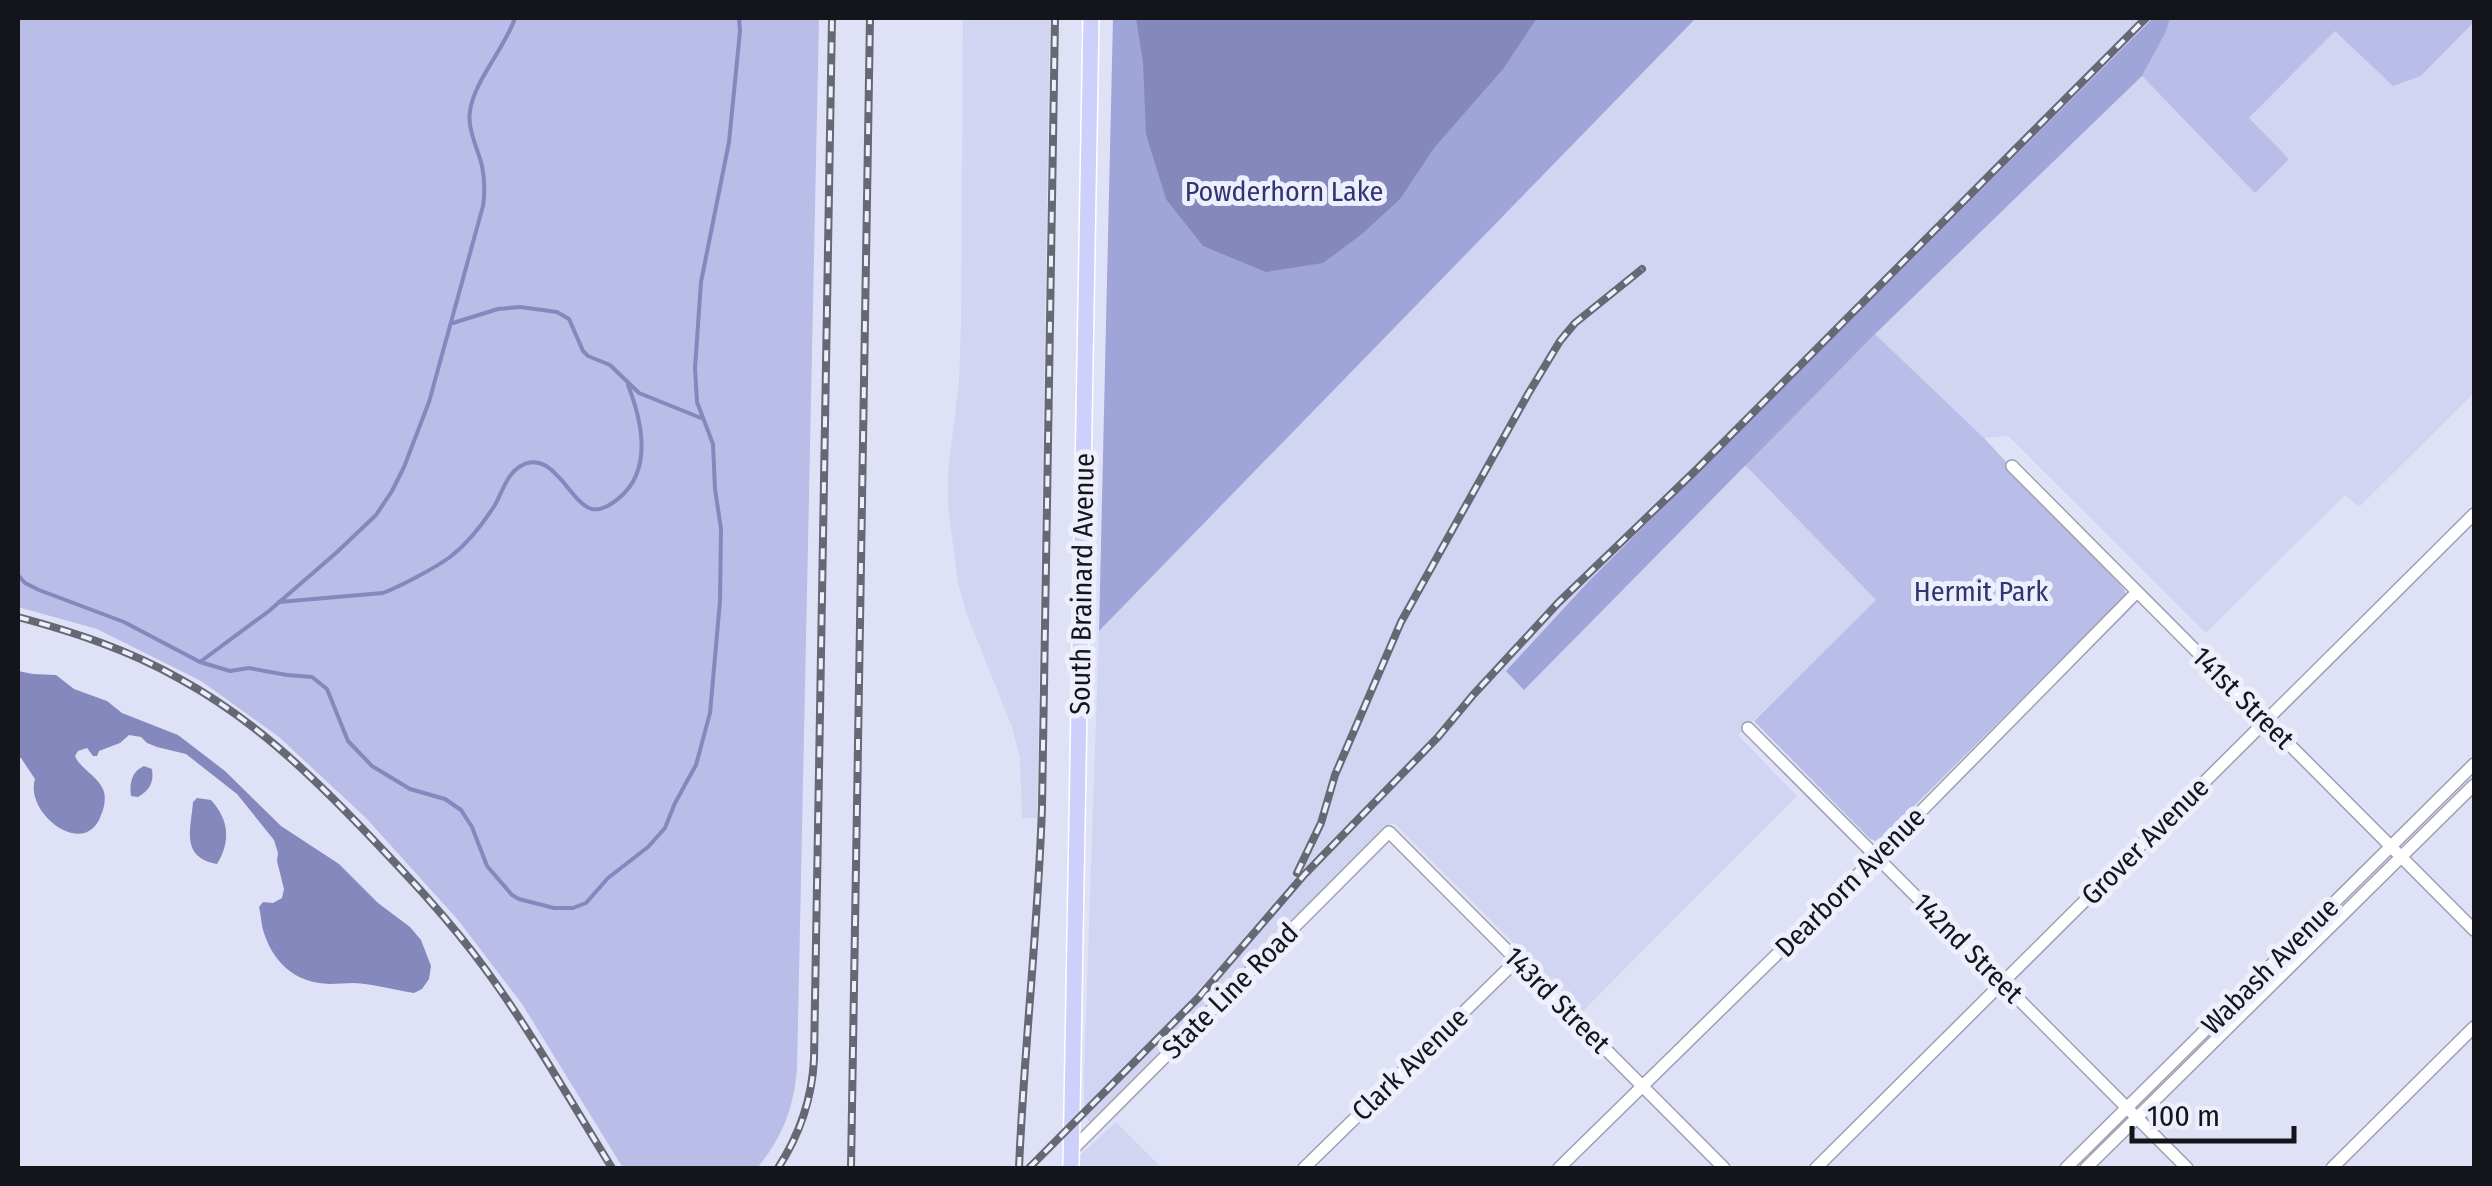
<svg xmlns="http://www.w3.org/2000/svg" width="2492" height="1186" viewBox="0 0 2492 1186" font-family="'Fira Sans Condensed',sans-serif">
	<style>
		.built { fill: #d2d5f1 }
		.green { fill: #b9bde8 }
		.forest { fill: #9fa4d9 }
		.water { fill: #8488bc }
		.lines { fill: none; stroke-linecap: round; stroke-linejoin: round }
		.stream { stroke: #8488bc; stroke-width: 4 }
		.minor-casing { stroke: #9d9fb2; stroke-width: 14 }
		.major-casing { stroke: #fff; stroke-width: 18 }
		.minor { stroke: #fff; stroke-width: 11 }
		.major { stroke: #cdd0fb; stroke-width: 15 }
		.rail-casing { stroke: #666874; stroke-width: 8 }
		.rail { stroke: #eeeffc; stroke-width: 4; stroke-dasharray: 11; stroke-linecap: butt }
		.labels { text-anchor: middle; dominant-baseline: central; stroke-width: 10; stroke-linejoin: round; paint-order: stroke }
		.park-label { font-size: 28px; fill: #333272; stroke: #eeeffc }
		.street-label { font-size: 28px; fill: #14141b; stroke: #eeeffc }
	</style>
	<rect width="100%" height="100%" fill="#dfe2f6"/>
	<g class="built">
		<polygon points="963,18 1050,18 1037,818 1022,818 1020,759 1012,727 966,612 958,583 948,506 948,472 959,381 961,321"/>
		<polygon points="1696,18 2153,18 1589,581 1507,671 1525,689 1744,464 1877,601 1738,735 1797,796 1582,1012 1394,823 1388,825 1091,1123 1084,1116 1084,1072 1099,631"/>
		<polygon points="2474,22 2474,393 2359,507 2345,495 2206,633 2008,436 1984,438 1875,334 2142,76 2255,192 2249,118 2336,30 2421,76"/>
		<polygon points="1116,1122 1162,1168 1078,1168 1077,1158"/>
	</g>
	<g class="green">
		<path d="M18,18H819L797,1069C794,1107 782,1139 757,1168H623L522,1004L458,920L366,818L279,737L201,681L97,629L18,607Z"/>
		<polygon points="2170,18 2474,18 2474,22 2421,76 2393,86 2335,31 2249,118 2289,159 2255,193 2142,76 2166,32"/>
		<polygon points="1875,334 1984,438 2124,589 2126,595 1881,839 1876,841 1870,839 1754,721 1876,600 1744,464"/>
	</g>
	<g class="forest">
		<polygon points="1113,18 1696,18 1099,631"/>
		<polygon points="2153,18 2170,18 2166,32 2142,76 1875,334 1524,690 1506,671 1589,581"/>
	</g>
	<g class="water">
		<polygon points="1136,18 1537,18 1503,69 1434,148 1400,199 1362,234 1323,263 1266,272 1203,246 1166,199 1146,134 1143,62"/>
		<path d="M18,671L33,674L56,675L74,689L107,701L122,713L178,735L225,771L281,826L339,864L378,903L410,927L421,940L431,966L429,979L422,989L414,993C394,990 374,984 353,983C345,983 337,984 330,984C295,983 273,963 263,930C261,922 261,915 259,907L263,902L273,903L282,898L284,889L277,861L278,853L274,840L237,794L186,754L157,747L147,743L141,737L129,735L120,743L99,751L97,756H93L87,748L78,751L75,756C81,770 100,777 104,792C106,799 104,809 101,815C86,860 24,814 35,779L21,758H18Z"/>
		<path d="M144,766L152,769C154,782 150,790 138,797L131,796C129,783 132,771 144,766Z"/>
		<path d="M197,798L211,800C229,820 231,841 217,864C180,857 191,829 193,802Z"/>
	</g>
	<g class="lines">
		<g class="stream">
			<polyline points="453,323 498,309 520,307 557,312 569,319 583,351 588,356 610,365 639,393 701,418"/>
			<polyline points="18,575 25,583 39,590 124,622 200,662 230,671 249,668 287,675 312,677 327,689 348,741 372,766 410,789 445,799 461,810 472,827 487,866 512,895 519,899 554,908 573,908 586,903 608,878 648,847 665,828 675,803 696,765 710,713 720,601 721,529 715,489 713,444 697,402 695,368 701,282 729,142 740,31 739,18"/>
			<path d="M279,602L383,593C401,586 435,568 450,557C467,544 484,522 495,505C502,492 507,475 519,467C552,445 570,504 592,509C602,511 612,504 619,498C653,470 642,421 628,385"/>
			<path d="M200,662L269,611L336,553L376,515L392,491L404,467L429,402L483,206C485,192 485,180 482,166C478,149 467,129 470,111C474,81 505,48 515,18"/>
		</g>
		<g class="minor-casing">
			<g id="minor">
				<polyline points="2012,466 2474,930"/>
				<polyline points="1748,728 2187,1168"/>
				<polyline points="1071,1151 1389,832 1724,1168"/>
				<polyline points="1304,1168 1517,960"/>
				<polyline points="1559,1168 1876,857 2137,592"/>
				<polyline points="1816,1168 2474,514"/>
				<polyline points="2066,1168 2474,764"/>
				<polyline points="2086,1168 2474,785"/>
				<polyline points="2332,1168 2474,1027"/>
			</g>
		</g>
		<g class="major-casing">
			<polyline id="major" points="1071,1168 1091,18"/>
		</g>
		<use href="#minor" class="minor"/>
		<use href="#major" class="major"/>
		<g class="rail-casing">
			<g id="rail">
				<path d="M18,617C74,632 129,650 180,679C250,717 306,770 361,827C405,873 449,919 486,970C532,1033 571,1102 612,1168"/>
				<polyline points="1297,873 1321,823 1335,775 1401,622 1528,394 1560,341 1575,323 1642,269"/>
				<path d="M778,1168C800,1134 812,1100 814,1059L832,18"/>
				<polyline points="851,1168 870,18"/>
				<path d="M1019,1168C1024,1048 1038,928 1042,807L1055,18"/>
				<polyline points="1029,1168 1199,997 1304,875 1438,737 1473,695 1558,603 1697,469 2146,18"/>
			</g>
		</g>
		<use href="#rail" class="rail"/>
	</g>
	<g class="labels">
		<g class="park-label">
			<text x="1284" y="191">Powderhorn Lake</text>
			<text x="1981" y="591">Hermit Park</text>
		</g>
		<g class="street-label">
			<text transform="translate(1082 584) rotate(-89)">South Brainard Avenue</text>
			<text transform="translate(2243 698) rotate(45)">141st Street</text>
			<text transform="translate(2145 841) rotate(-45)">Grover Avenue</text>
			<text transform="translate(1850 882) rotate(-45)">Dearborn Avenue</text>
			<text transform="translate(1968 948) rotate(45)">142nd Street</text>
			<text transform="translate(2270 966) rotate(-45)">Wabash Avenue</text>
			<text transform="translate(1230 991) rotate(-45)">State Line Road</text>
			<text transform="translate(1557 1000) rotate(45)">143rd Street</text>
			<text transform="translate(1410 1064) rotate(-44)">Clark Avenue</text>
		</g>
	</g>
	<rect width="2492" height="1186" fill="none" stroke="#14141b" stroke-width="40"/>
	<path d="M2132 1126v15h162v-15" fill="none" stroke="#14141b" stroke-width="5"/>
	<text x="2147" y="1126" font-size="30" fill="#14141b" stroke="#eeeffc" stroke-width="8" paint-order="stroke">100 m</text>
</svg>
